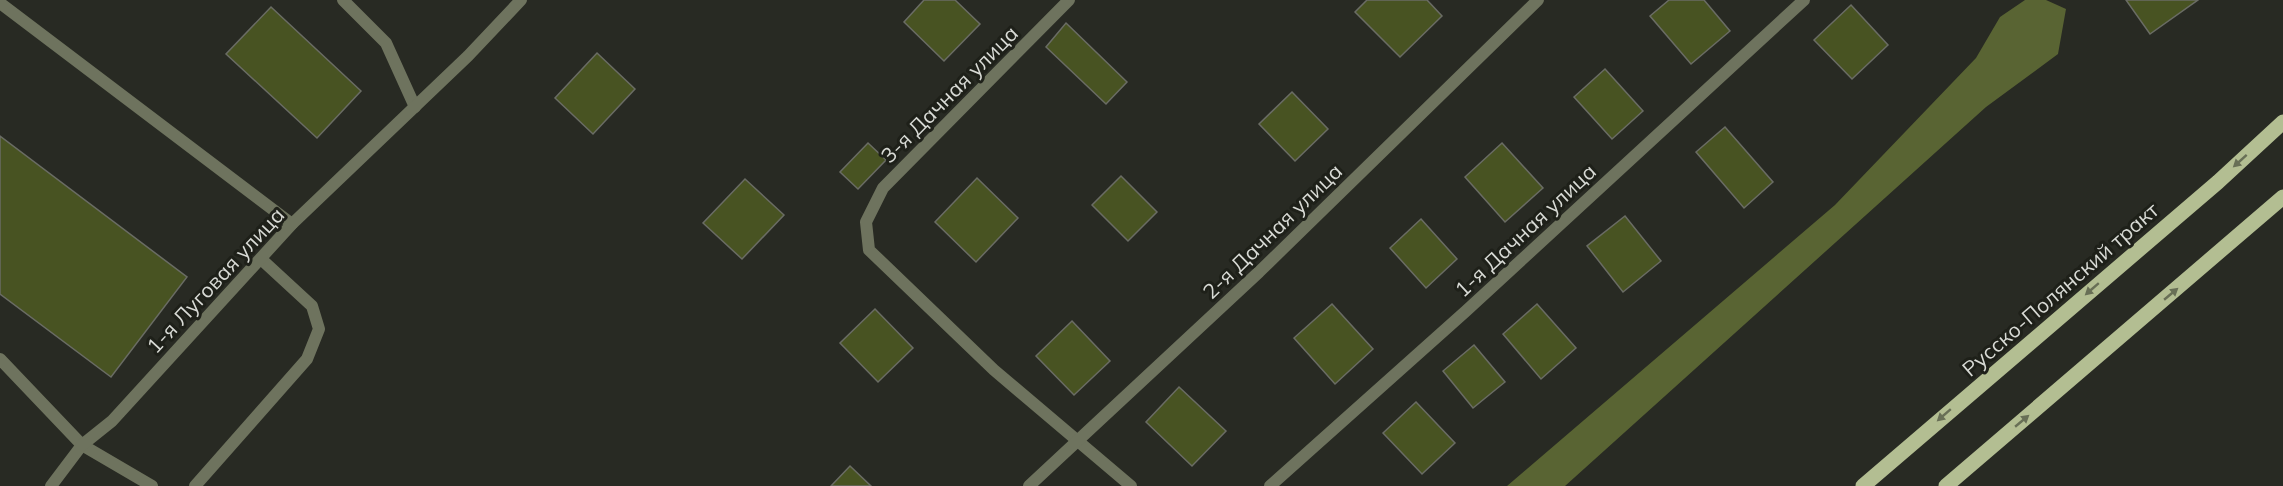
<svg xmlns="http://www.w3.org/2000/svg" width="2283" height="486" viewBox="0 0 2283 486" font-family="Mulish,sans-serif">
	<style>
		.forest { fill: #596433 }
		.building { fill: #485322; stroke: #6a6c64; stroke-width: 1.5 }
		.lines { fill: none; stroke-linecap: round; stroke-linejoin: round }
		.lane { stroke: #6e735e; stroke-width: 12 }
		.street { stroke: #6e735e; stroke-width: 12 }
		.primary { stroke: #b3be92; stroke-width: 15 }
		.oneway { fill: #686f56 }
		.labels { text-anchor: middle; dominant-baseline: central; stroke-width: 6; stroke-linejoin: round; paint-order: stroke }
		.street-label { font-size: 21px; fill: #d8dad5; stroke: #1e2019 }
	</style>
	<rect width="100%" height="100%" fill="#282a23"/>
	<polygon class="forest" points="2025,0 2046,0 2066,9 2058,54 1986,107 1565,486 1507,486 1835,205 1976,58 2000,17"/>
	<g class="building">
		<polygon points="924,0 955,0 980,24 944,61 904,22"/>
		<polygon points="1367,0 1427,0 1442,16 1400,57 1355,12"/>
		<polygon points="1669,0 1704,0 1730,31 1691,64 1650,16"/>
		<polygon points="2126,0 2198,0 2150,34"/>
		<polygon points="1851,5 1888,45 1852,79 1814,40"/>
		<polygon points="271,7 361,91 317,138 226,54"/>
		<polygon points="1066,23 1127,82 1106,104 1046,47"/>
		<polygon points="597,53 635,89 593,134 555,98"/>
		<polygon points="1605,69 1643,111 1612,139 1574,97"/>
		<polygon points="1292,92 1328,129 1295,161 1259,124"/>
		<polygon points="1725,127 1773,182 1744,208 1696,152"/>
		<polygon points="0,136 187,277 111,377 0,294"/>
		<polygon points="868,143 886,160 858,189 840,172"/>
		<polygon points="1502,143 1543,188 1505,222 1465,177"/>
		<polygon points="1121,176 1157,212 1128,241 1092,205"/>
		<polygon points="977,178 1018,218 976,262 935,222"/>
		<polygon points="745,179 784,215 742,259 703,223"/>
		<polygon points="1625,216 1661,261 1623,292 1587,246"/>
		<polygon points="1421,219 1457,259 1426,288 1390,248"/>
		<polygon points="1332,304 1373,349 1335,384 1294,338"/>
		<polygon points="1537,304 1576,348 1541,379 1503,334"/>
		<polygon points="875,309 913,348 878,382 840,343"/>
		<polygon points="1072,321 1110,361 1074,395 1036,356"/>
		<polygon points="1474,345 1505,382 1473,408 1443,371"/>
		<polygon points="1179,387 1226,431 1192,466 1146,422"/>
		<polygon points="1416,402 1455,443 1422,474 1383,433"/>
		<polygon points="850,466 871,486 831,486"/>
	</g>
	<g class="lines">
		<g class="lane">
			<polyline points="0,3 292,224"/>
			<polyline points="0,359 82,445 152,486"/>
			<polyline points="195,486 307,359 319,329 312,306 261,259"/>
		</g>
		<g class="street">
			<polyline points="343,0 386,43 415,107"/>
			<polyline points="1069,0 883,188 866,222 869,250 994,370 1131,486"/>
			<polyline points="51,486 82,445 112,421 292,224 468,56 521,0"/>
			<polyline points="1029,486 1259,272 1538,0"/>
			<polyline points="1270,486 1466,311 1804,0"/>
		</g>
		<g class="primary">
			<polyline points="1863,486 2218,182 2283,122"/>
			<polyline points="1946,486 2283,197"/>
		</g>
	</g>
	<defs><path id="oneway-solid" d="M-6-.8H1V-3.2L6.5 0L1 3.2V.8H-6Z" transform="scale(1.5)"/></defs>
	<g class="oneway">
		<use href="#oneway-solid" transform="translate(2240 161) rotate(138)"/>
		<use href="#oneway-solid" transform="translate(2092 289) rotate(139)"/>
		<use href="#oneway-solid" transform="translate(2171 294) rotate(-40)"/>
		<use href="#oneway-solid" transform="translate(1944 415) rotate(139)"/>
		<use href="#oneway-solid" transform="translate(2022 421) rotate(-40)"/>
	</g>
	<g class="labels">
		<g class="street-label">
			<text transform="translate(949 94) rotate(-45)">3-я Дачная улица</text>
			<text transform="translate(1525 230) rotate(-43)">1-я Дачная улица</text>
			<text transform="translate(1272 231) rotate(-44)">2-я Дачная улица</text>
			<text transform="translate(215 280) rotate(-47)">1-я Луговая улица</text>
			<text transform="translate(2060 289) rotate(-41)">Русско-Полянский тракт</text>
		</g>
	</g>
</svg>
